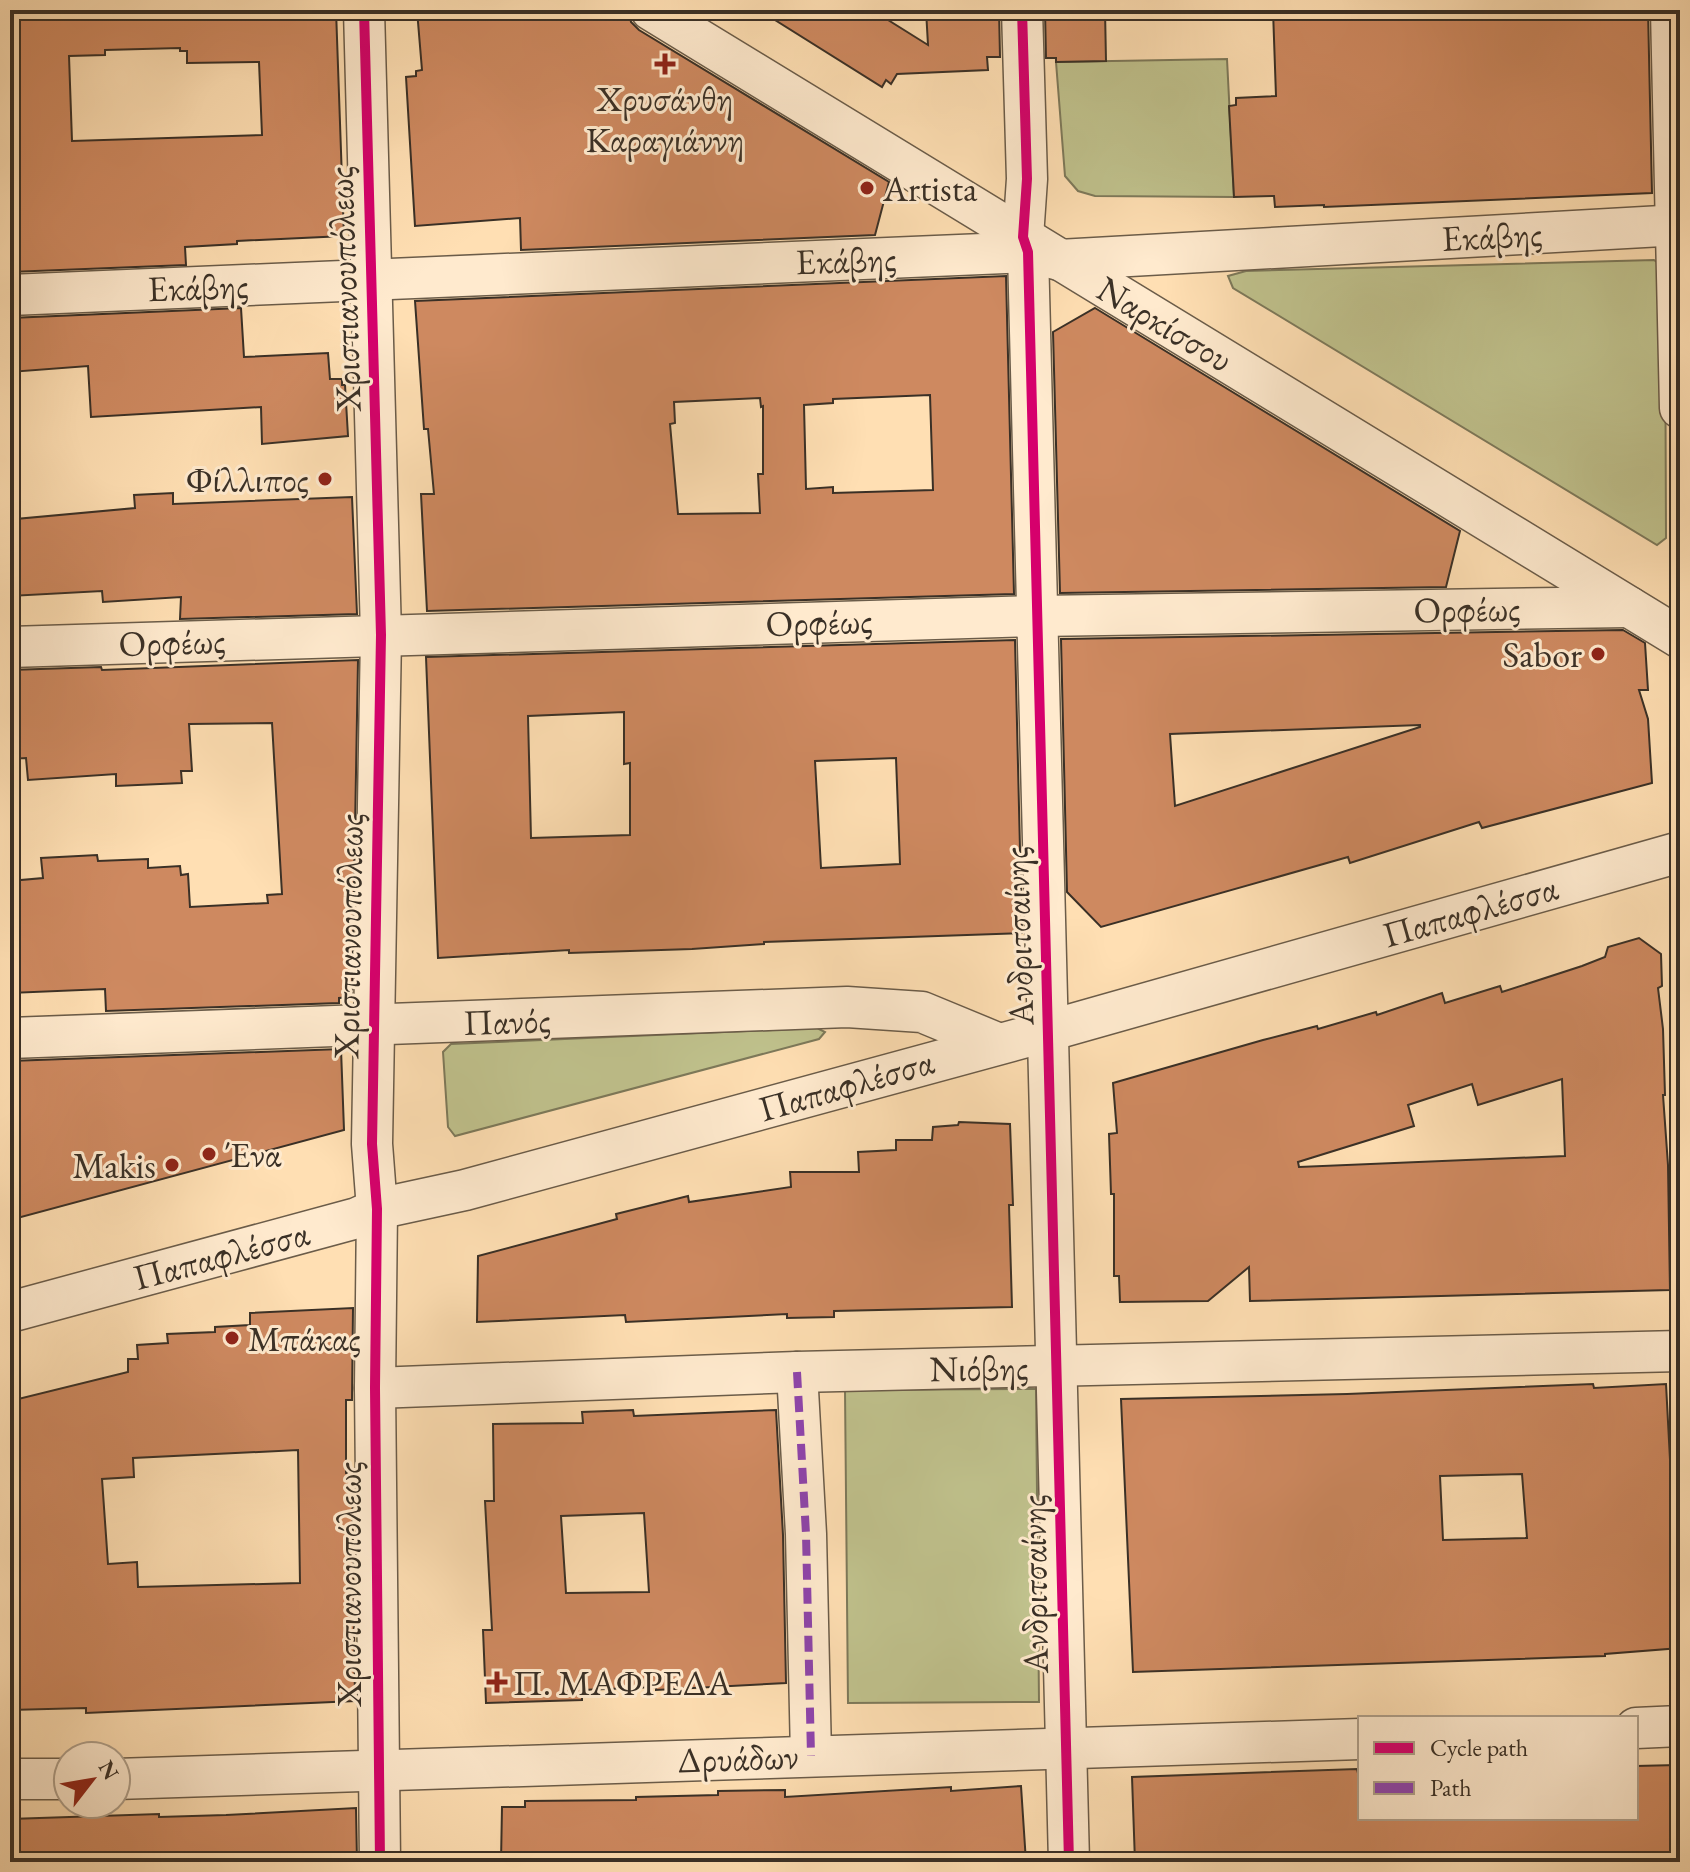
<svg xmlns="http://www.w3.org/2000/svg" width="1690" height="1872" viewBox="0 0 1690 1872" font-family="'EB Garamond',serif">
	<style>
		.green { fill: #c0c28d; stroke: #7d795a; stroke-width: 2 }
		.building { fill: #ce8960; stroke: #3a3026; stroke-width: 2; fill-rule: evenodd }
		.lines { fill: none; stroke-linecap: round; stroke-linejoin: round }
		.minor-casing { stroke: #6b5c49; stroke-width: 43 }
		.minor { stroke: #ffeace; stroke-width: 40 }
		.quiet { stroke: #8e44ad; stroke-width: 8; stroke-dasharray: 16 8; stroke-linecap: butt }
		.cycleway-casing { stroke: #ffeace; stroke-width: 15 }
		.cycleway { stroke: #d6006c; stroke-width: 10 }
		.poi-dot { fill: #8f2418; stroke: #ffeace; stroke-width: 3 }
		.labels { text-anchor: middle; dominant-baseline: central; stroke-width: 6; stroke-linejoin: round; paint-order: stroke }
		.poi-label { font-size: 36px; fill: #3a3026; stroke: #ffeace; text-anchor: start }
		.street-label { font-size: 36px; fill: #3a3026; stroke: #ffeace }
	</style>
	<rect width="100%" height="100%" fill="#ffdfb3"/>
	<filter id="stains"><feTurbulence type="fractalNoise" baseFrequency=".0025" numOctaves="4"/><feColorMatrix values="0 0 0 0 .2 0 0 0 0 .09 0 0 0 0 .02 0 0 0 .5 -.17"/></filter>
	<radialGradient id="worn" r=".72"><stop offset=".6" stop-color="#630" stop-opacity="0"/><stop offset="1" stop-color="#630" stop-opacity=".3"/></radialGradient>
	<g class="green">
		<polygon points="1227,59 1234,197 1095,196 1078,191 1065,176 1056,62"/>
		<polygon points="1654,260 1662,266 1665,280 1666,538 1657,545 1233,288 1228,276 1246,271"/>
		<polygon points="817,1028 825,1032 819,1039 455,1136 448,1127 443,1052 451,1044"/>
		<polygon points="1036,1389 1039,1702 848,1703 845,1390"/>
	</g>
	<g class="building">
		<path d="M10,10H336L344,236L237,241V244L185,247L186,265L10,272V139H19L17,72H10ZM180,48V51H187V63L259,62L262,135L72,141L69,56L105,55V50Z"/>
		<polygon points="417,10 624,10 629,12 631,22 639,30 889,182 875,235 521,250 520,218 415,226 406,77 416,76 416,71 422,70"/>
		<polygon points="759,10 872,10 928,45 926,10 999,10 1000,57 987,57 988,70 897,74 891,84 886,80 882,87"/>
		<polygon points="1045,10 1105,10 1106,61 1056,62 1056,58 1046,58"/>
		<polygon points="1273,10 1648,10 1652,193 1324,207 1324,205 1275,207 1274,196 1234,197 1229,106 1236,105 1236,98 1276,96"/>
		<path d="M1006,276L1014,594L427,611L421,494H434L428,429H424L415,301ZM930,395L933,490L833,493V487L806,489L804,405L833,403V399ZM760,398L761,407L763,406V474H758L760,513L678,514L670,424L675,423L674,402Z"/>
		<polygon points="241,308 244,357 328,353 330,379 342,379 342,385 345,385 348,436 262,444 261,407 91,417 88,366 10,372 10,318"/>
		<polygon points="1095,308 1460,531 1446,587 1060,593 1053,332"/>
		<polygon points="173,493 173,504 352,497 357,614 180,619 181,597 103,602 102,591 10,596 10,529 16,528 16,519 135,508 134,495"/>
		<path d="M1623,630L1645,643L1648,690H1639L1648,719L1652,783L1482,828L1479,822L1350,863L1348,857L1101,927L1067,892L1061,639ZM1420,725V727L1175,806L1170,734Z"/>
		<path d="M1015,640L1022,933L764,942V944L692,949L569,953V950L438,958L426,657ZM624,712V764L630,763V835L531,838L528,716ZM896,758L900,864L821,868L815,761Z"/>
		<polygon points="358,660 352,997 339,998 339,1003 106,1011 105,989 10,993 10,881 43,878 41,858 97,855 98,861 148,859 148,868 180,866 181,875 188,874 190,907 268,903 267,895 282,894 272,723 189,724 192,771 181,771 182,783 116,786 116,774 28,780 26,758 10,759 10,670 101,667 102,670"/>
		<path d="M1639,938L1661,954L1662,986L1658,988L1663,1029L1665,1095H1663L1668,1165L1670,1290L1250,1301L1249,1267L1208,1301L1120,1302L1119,1276H1114V1194H1111L1109,1134L1117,1133L1113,1083L1263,1040L1317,1026L1318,1029L1376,1012L1377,1015L1442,993L1445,1003L1500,986L1502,992L1582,966L1605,957L1608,947ZM1562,1079L1565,1156L1299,1167L1298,1162L1414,1126L1408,1105L1472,1084L1478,1105Z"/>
		<polygon points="341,1049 344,1130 10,1220 10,1061"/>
		<polygon points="959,1122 1010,1124 1013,1205 1009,1205 1012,1307 834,1311 834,1317 787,1318 787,1314 626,1322 625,1315 477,1322 478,1256 617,1219 616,1214 688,1196 689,1202 791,1187 790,1172 859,1172 858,1152 896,1150 896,1140 932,1140 933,1127 958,1125"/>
		<path d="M353,1308L352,1400H346V1473H352L355,1701L86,1713V1708L10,1710V1401L128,1372V1359H138L137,1345L168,1343L167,1334L215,1332V1327L250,1325V1313ZM298,1450L300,1583L138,1587L137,1562L108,1564L102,1479L134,1477L133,1458Z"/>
		<path d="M1593,1384L1594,1388L1666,1384L1680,1648L1605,1654V1656L1133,1672L1121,1399L1347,1394ZM1522,1474L1527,1538L1443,1540L1440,1476Z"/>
		<path d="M633,1410L634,1416L776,1410L783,1535L786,1683L656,1690V1687L582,1690V1700L486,1703L483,1630H492L485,1501H494L493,1424L583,1423L582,1412ZM644,1513L649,1592L566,1593L561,1516Z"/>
		<polygon points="1677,1765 1680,1862 1135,1862 1132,1777 1357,1769 1360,1782 1360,1818 1636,1818 1636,1766"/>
		<polygon points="1021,1786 1026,1862 501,1862 502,1807 525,1807 525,1801 636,1800 636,1797 718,1795 718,1791 785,1790 785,1797 951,1787 951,1791"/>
		<polygon points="356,1808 357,1862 10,1862 10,1819 159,1814 159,1817 226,1815"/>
	</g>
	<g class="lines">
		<g class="minor-casing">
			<g id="minor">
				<polyline points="364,10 381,635 372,1144 377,1209 375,1388 380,1862"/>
				<polyline points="651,10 1680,638"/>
				<polyline points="1022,10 1027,179 1023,237 1028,252 1069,1862"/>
				<polyline points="1671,10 1680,408"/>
				<polyline points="10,295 1028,252 1059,260 1680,225"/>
				<polyline points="10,647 1037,616 1629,607"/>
				<polyline points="10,1038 847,1007 922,1012 997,1043"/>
				<polyline points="10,1312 357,1218 377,1209 465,1190 1048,1031 1680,852"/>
				<polyline points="797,1372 806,1534 811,1756"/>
				<polyline points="375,1388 797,1372 1680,1351"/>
				<polyline points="1636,1728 1680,1726"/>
				<polyline points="10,1779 68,1779"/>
				<path d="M116,1779C531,1763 945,1755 1360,1739"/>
			</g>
		</g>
		<use href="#minor" class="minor"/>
		<polyline class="quiet" points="797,1372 806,1534 811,1756"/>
		<g class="cycleway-casing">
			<g id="cycleway">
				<polyline points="364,10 381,635 372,1144 377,1209 375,1388 380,1862"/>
				<polyline points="1022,10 1027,179 1023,237 1028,252 1069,1862"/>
			</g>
		</g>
		<use href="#cycleway" class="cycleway"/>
	</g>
	<g class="poi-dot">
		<path d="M661 52h8v8h8v8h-8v8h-8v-8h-8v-8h8z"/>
		<circle cx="867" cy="188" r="8"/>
		<circle cx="325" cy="479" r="8"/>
		<circle cx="1598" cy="654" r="8"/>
		<circle cx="209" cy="1154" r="8"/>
		<circle cx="172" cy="1165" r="8"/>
		<circle cx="232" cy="1338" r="8"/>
		<path d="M493 1670h8v8h8v8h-8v8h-8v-8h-8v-8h8z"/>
	</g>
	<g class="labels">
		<g class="poi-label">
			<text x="665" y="98" text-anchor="middle">Χρυσάνθη<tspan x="665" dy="41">Καραγιάννη</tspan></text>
			<text x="883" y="188">Artista</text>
			<text x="309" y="479" text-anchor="end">Φίλλιπος</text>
			<text x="1582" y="654" text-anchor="end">Sabor</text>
			<text x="225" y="1154">Ένα</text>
			<text x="156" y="1165" text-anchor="end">Makis</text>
			<text x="248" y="1338">Μπάκας</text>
			<text x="513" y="1682">Π. ΜΑΦΡΕΔΑ</text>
		</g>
		<g class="street-label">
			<text transform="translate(1492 236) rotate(-3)">Εκάβης</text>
			<text transform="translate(846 260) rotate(-2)">Εκάβης</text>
			<text transform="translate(198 287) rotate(-2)">Εκάβης</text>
			<text transform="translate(344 289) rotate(-92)">Χριστιανουπόλεως</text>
			<text transform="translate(1165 324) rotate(31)">Ναρκίσσου</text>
			<text transform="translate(1467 609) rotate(-1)">Ορφέως</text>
			<text transform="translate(819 622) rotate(-2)">Ορφέως</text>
			<text transform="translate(172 642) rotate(-2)">Ορφέως</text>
			<text transform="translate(1470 911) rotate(-16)">Παπαφλέσσα</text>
			<text transform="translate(348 936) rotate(-89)">Χριστιανουπόλεως</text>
			<text transform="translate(1018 936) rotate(-92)">Ανδριτσαίνης</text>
			<text transform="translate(507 1021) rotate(-2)">Πανός</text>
			<text transform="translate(846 1085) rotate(-16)">Παπαφλέσσα</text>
			<text transform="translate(221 1255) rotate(-15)">Παπαφλέσσα</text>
			<text transform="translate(979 1368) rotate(-1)">Νιόβης</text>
			<text transform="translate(348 1584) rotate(-90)">Χριστιανουπόλεως</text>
			<text transform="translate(1034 1584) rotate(-91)">Ανδριτσαίνης</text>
			<text transform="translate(738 1758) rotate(-2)">Δρυάδων</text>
		</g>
	</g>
	<rect width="1690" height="1872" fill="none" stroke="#ffdfb3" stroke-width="40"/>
	<rect x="12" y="12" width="1666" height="1848" fill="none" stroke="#3a3026" stroke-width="4"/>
	<rect x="20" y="20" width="1650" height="1832" fill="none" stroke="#3a3026" stroke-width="2"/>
	<rect x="1358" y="1716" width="280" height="104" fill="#ffeace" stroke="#b0a08b" stroke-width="2"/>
	<rect x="1374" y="1742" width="40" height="12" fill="#d6006c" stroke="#b0a08b" stroke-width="2"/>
	<text x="1430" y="1756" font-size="24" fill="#3a3026">Cycle path</text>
	<rect x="1374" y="1782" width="40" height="12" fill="#8e44ad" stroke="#b0a08b" stroke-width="2"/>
	<text x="1430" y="1796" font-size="24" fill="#3a3026">Path</text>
	<g transform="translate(92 1780) rotate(59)"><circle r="38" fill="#ffeace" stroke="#b0a08b" stroke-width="2"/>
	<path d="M0-6L14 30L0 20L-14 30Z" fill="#8f2418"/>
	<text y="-12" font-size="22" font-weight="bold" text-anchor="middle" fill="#3a3026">N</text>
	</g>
	<rect width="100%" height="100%" filter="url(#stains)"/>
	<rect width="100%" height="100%" fill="url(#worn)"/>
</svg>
